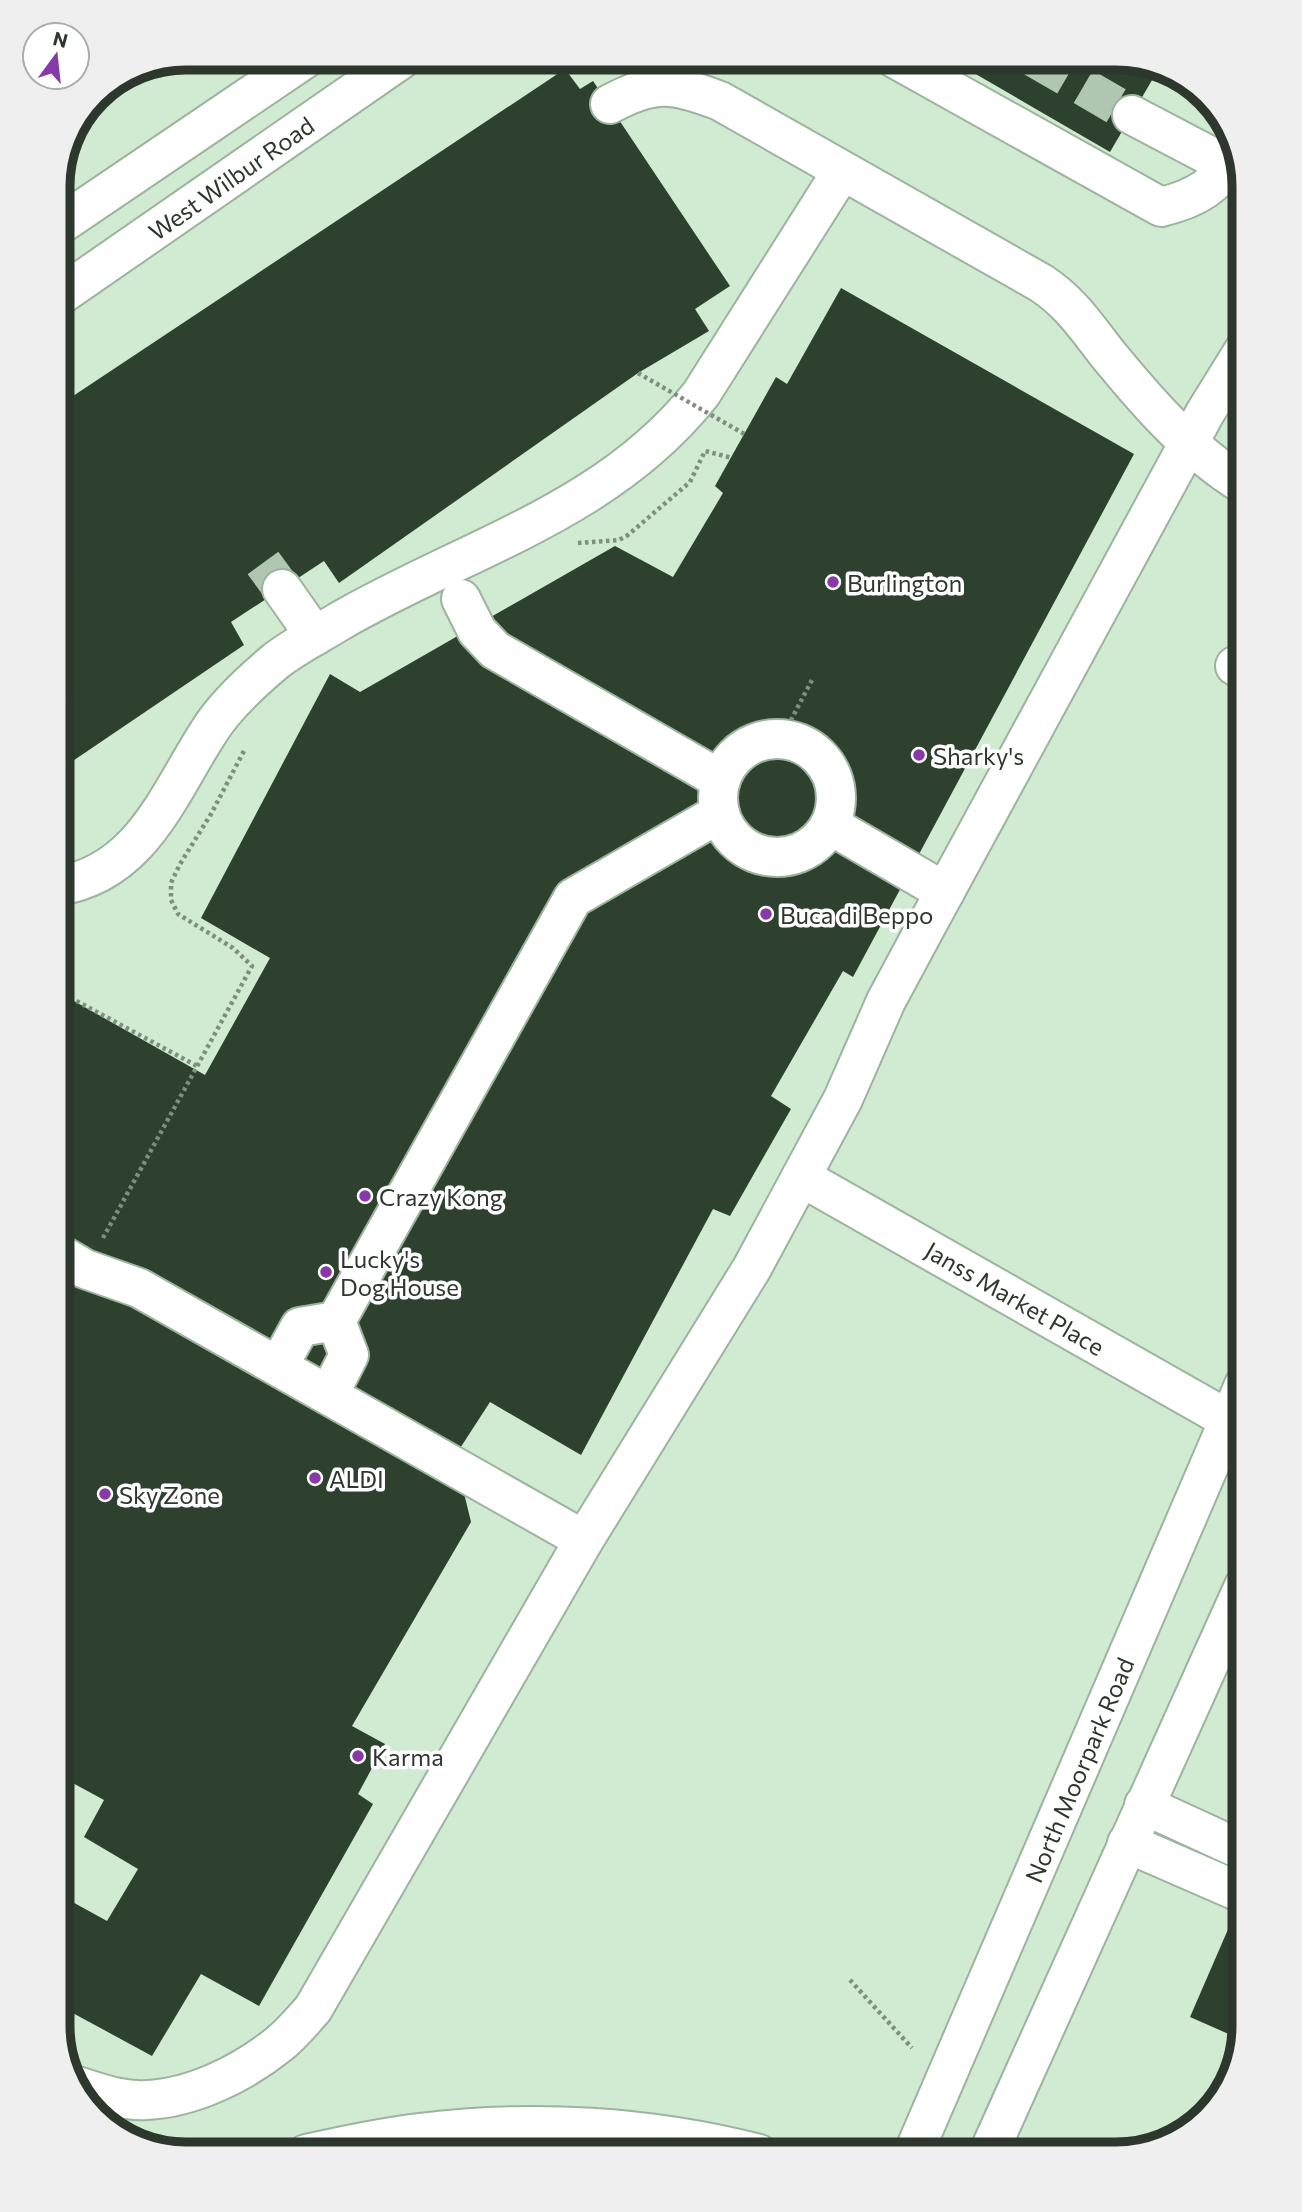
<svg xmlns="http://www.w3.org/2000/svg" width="1302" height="2212" viewBox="0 0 1302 2212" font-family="Commissioner,sans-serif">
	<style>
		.building { fill: #2d412e }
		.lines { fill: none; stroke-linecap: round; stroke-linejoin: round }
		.minor-tunnel { stroke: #b0c6b1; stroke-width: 38; stroke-dasharray: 38 19; stroke-linecap: butt }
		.minor-casing { stroke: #9cb49e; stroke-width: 42 }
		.major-casing { stroke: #9cb49e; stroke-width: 42 }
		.path { stroke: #7d8f7e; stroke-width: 4.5; stroke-dasharray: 3.5 3.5; stroke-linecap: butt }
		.minor { stroke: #fff; stroke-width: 38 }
		.major { stroke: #fff; stroke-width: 38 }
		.path-bridge { stroke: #7d8f7e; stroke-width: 4.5; stroke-dasharray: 3.5 3.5; stroke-linecap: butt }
		.poi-dot { fill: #8739a9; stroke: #fff; stroke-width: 2.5 }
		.labels { text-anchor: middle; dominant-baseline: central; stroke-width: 7; stroke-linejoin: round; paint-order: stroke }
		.street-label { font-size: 24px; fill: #2d372e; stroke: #fff }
		.poi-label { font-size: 24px; fill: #2d372e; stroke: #fff; text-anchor: start }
		.rim { fill: none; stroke: #2d372e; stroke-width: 9 }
	</style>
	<rect width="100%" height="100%" fill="#d1ead2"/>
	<g class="building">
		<polygon points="948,58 1125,58 1155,75 1110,152"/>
		<polygon points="565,69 580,89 593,81 730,286 695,309 709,331 638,373 339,583 324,561 231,622 244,645 58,771 58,406"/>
		<polygon points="841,288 1134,454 853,977 843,971 771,1096 791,1109 730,1216 713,1209 581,1455 490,1402 455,1456 471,1522 352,1726 385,1744 358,1794 373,1804 259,2006 201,1974 152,2056 58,2005 58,1894 107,1921 138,1869 84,1837 104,1800 58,1775 66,1756 58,1752 58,1664 71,1641 58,1634 58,992 205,1075 270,958 201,918 330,674 360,692 615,546 673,577 723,493 715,486 776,377 787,384"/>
		<polygon points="1239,1904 1244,1907 1244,2026 1240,2039 1190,2017"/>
	</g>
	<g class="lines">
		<g class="minor-tunnel">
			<polyline points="1034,58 1132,115"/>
			<polyline points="263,563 282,589"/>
		</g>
		<g class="minor-casing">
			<g id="minor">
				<path d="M894,58L1161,207C1198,198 1215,186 1237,155"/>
				<path d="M610,104C655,80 673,83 720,101L1041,283C1070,302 1085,325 1106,352C1146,401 1190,452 1244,485"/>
				<polyline points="1132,115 1229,166"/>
				<polyline points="58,226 306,58"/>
				<polyline points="58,297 403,58"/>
				<polyline points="282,589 315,636"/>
				<polyline points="461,599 477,631 495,650 721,780"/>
				<polyline points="1235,666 1244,671"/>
				<circle cx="777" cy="798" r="59"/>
				<polyline points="830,825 945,892"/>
				<path d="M58,886C141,873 168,795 208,733C224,706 253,680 277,660C297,645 319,634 340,621C466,548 606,513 701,394L842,171"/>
				<polyline points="801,1177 1229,1420"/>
				<polyline points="58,1253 85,1269 139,1288 584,1540"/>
				<polyline points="336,1321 573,898 720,813"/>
				<polyline points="279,1365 300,1327 336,1321 349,1355 329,1394"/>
				<polyline points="1144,1805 1244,1851"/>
				<polyline points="1127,1843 1244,1894"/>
				<path d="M74,2085C97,2092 122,2102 147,2100C193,2098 243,2073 279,2044C292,2034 302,2021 313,2009L584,1540L752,1268L843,1099L886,1001L922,934L1205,413L1244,350"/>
			</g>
		</g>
		<g class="major-casing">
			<g id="major">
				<path d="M306,2154C344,2146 383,2137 421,2133C532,2119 650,2126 759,2154"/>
				<polyline points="913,2154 1244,1385"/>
				<polyline points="988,2154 1244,1586"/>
			</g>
		</g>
		<g class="path">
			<polyline points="578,543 619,540 628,535 690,482 705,451 732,458"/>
			<polyline points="781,739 812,680"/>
			<polyline points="58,991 197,1066"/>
			<polyline points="103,1238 252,966 233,948 178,914 171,900 171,883 180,864 211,814 245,749"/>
			<polyline points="850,1980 912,2048"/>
		</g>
		<use href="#minor" class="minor"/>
		<use href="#major" class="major"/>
		<polyline class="path-bridge" points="638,373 746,435"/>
	</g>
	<g class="poi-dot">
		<circle cx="833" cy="582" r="7"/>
		<circle cx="919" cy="755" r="7"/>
		<circle cx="766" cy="914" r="7"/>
		<circle cx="365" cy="1196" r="7"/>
		<circle cx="326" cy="1272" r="7"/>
		<circle cx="315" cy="1478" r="7"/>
		<circle cx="105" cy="1494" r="7"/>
		<circle cx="358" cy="1756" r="7"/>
	</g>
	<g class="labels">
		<g class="street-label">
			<text transform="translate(231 178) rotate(-35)">West Wilbur Road</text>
			<text transform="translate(1015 1298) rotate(30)">Janss Market Place</text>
			<text transform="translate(1079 1770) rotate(-67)">North Moorpark Road</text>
		</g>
		<g class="poi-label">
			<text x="847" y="582">Burlington</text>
			<text x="933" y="755">Sharky's</text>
			<text x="780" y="914">Buca di Beppo</text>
			<text x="379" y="1196">Crazy Kong</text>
			<text x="340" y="1258">Lucky's<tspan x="340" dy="28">Dog House</tspan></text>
			<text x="329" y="1478">ALDI</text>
			<text x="119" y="1494">Sky Zone</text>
			<text x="372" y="1756">Karma</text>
		</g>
	</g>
	<path d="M0 0H1302V2212H0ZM186 70H1116A116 116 0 0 1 1232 186V2026A116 116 0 0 1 1116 2142H186A116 116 0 0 1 70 2026V186A116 116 0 0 1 186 70Z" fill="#eeefee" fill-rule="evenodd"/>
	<path class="rim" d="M186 70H1116A116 116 0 0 1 1232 186V2026A116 116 0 0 1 1116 2142H186A116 116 0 0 1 70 2026V186A116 116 0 0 1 186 70Z"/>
	<g transform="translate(56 56) rotate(15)"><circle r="33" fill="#ffffff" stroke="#abafab" stroke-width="2"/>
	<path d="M0-5L12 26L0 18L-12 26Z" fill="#8739a9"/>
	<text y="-10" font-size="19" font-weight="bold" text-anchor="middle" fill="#2d372e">N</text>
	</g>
</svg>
